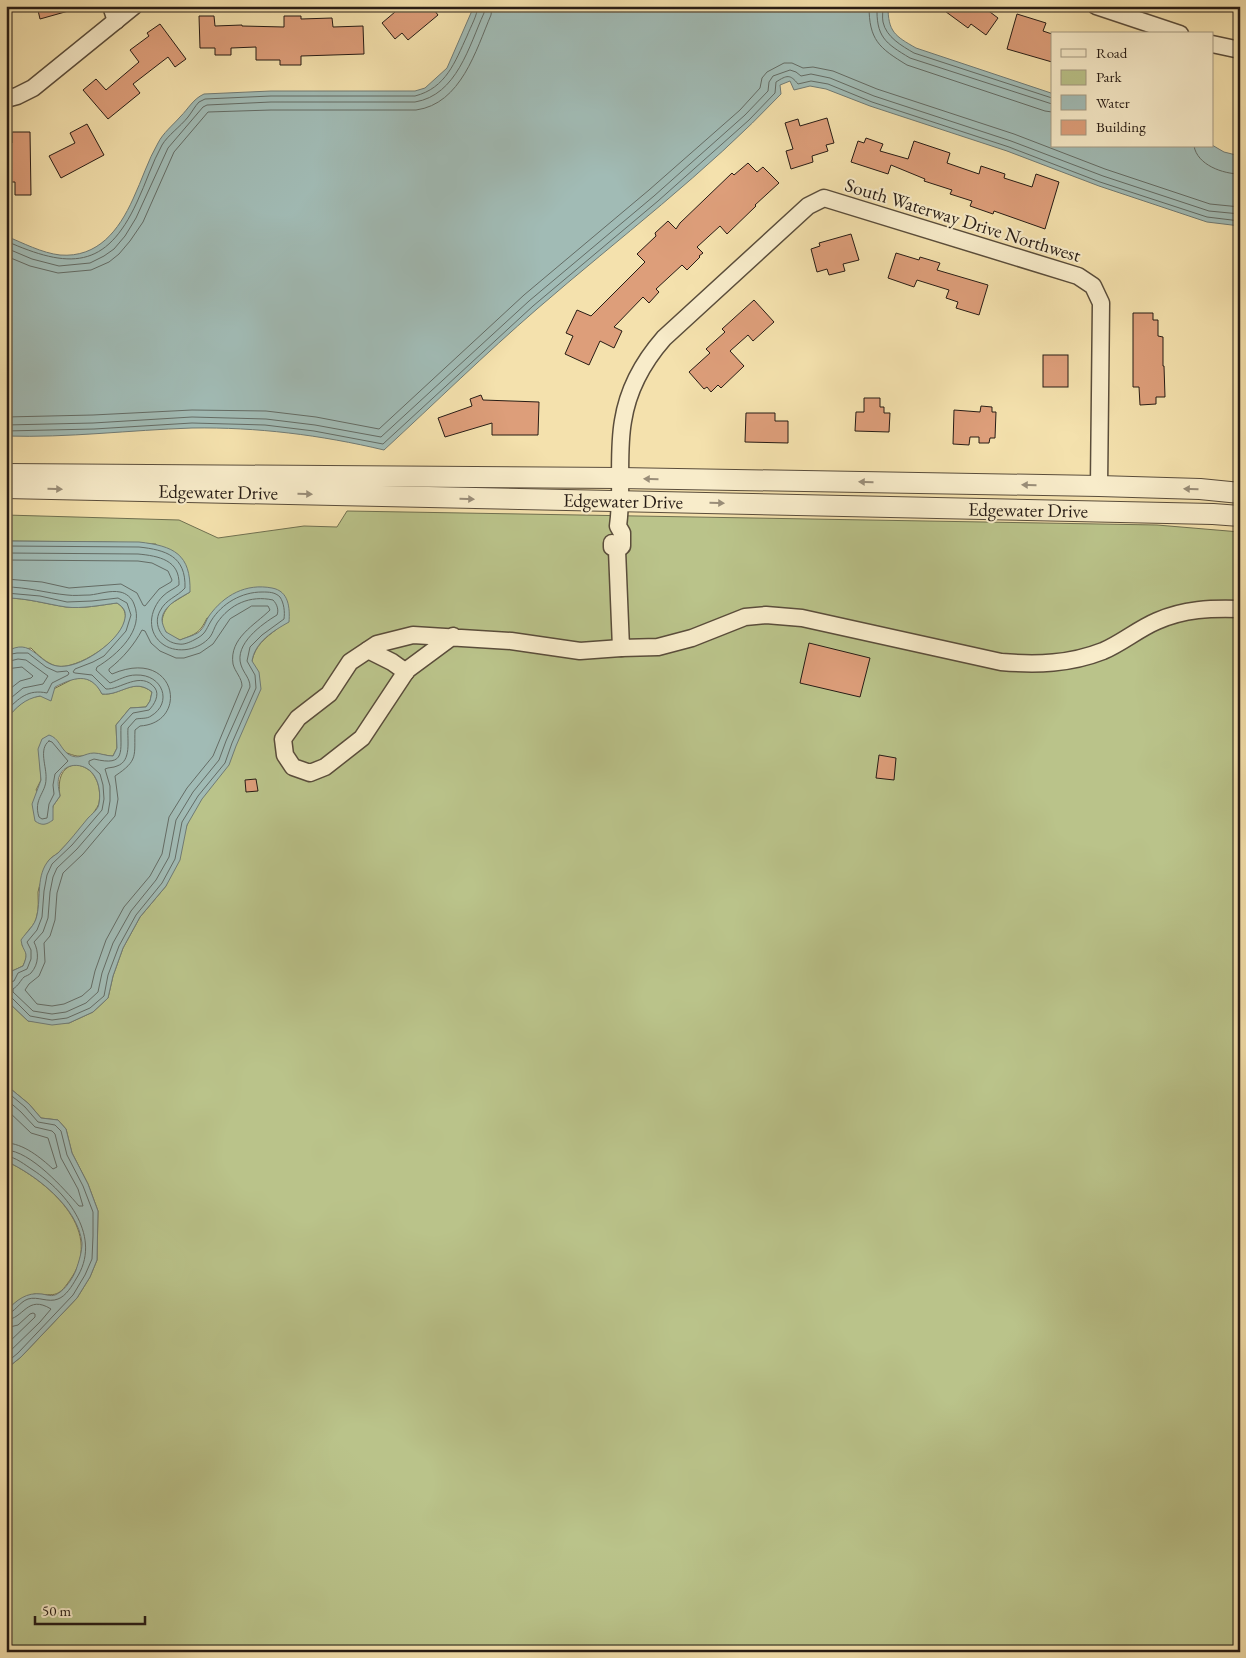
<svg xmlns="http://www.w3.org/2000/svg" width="1246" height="1658" viewBox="0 0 1246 1658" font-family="'EB Garamond',serif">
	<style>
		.green { fill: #bac38a; stroke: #707050 }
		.water { fill: #a1bbb5; stroke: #707b75 }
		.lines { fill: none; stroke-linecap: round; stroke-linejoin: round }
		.shore { stroke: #646c65; stroke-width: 1 }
		.building { fill: #dd9e7a; stroke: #271c15 }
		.minor-casing { stroke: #5a4d3b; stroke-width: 19 }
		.tertiary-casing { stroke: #5a4d3b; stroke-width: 22 }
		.minor { stroke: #f8ecca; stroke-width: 16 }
		.tertiary { stroke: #f8ecca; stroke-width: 20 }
		.oneway { fill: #9a8e79 }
		.labels { text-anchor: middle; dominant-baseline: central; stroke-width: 4; stroke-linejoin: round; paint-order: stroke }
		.street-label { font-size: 19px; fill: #271c15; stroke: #f8ecca }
	</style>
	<rect width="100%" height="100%" fill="#f4e1ad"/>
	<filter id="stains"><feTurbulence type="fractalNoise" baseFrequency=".004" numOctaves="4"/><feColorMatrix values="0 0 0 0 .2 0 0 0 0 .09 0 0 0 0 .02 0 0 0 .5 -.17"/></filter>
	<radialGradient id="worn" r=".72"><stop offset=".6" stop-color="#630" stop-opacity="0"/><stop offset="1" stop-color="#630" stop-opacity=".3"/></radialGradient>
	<g class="green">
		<path d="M347,511L1157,525L1240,532V1652H6V1369L21,1357L77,1298L90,1277L97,1260L98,1211L88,1184L72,1153L66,1129L58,1120L41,1118L29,1104L6,1085V1000L28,1021L69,1023L93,1012L108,998L113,976L123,948L140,917L166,886L187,825L252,661C255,646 265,638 277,629L207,618C200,633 196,634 180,640C176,638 169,636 166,632C158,622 164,610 172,603C178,599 184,596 190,592L156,544L106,542L6,541V515L179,520L218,538L304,526L337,527Z"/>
		<path d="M6,598C27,598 46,604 66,607C82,609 101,605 117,603C149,623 81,672 56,666C46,663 38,655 31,648L6,652Z"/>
		<path d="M83,678C92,680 98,685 102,694C121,696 133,677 152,692L150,701L146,707L130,708L116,725L117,748L113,756C107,756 97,753 92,754C80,756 80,758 67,753L40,765L41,780L36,790L52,812L53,806L60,796C52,749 106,759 99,803C97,812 66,845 58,853C56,855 51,857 49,860C47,863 46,867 45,871C43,878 39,885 38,892C38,900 39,908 37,915C35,926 30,927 26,934C24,937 23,942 22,945C28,953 27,957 23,966L12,971V976L6,979V854H9L8,842H6V719L16,708L28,698L40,696L73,679Z"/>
		<path d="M6,1161C46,1180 104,1228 72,1277C58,1298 57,1295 34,1294L6,1311Z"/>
	</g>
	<g class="water">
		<path d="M474,6H888C888,32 895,36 916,48L1051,93L1052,95V146H1212V145L1224,152L1240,156V226L1207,222L1099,186L1007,151L870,106L826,89L810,86L794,90L790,81L780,85L781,94C706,173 619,238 537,309C485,354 435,403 384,450C321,435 257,427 192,428C130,430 68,438 6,436V236C23,243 42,253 60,255C98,258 119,230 133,199C142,180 148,160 158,143C163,133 173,125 180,117C189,108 193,99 204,94L271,91H415L425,88L447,68Z"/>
		<path d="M6,541L139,542C174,546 191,554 190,592C180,598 162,606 162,620C162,623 164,628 166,632L180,640C187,637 197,635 201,630C205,626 206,620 209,616C224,595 246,583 272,588C289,591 290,608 289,622C273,631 255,642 252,661L259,672L261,689L236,746L229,765L202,799L187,825L180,860L166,886L140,917L123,948L113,976L108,998L93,1012L69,1023L52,1025L28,1021L6,1000V979L12,976V971L23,966C30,950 23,954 21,940C27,931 35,926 37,915C41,897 36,875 49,860C52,857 55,855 58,853C69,842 78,830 88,818C91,815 96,811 98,807C101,799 100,785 95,777C88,763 65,760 59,777C57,783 59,790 60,796L53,806V820C46,825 42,826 35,821L32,804L41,780L38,749L42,739L49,735C59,738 60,748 68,754C79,761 84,753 94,753C100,753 106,756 113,756L117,748L116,725L130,708L146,707L150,701L152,692C134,677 121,696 102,694C90,671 73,678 55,687L51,701L40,696C24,699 17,707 6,719V652C32,636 37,663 57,666C79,670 118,642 124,622C127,613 125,608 117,603C101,605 82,609 66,607C46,604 27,598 6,598Z"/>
		<path d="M6,1085L29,1104L41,1118L58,1120L66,1129L72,1153L88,1184L98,1211L97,1260L90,1277L77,1298L21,1357L6,1369V1311C17,1300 26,1292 42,1294C48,1295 52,1297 57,1294C65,1290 73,1278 76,1270C79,1261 82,1252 82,1243C78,1207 36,1175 6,1161Z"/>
	</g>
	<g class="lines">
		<g class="shore">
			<path d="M869,6C869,40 879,48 907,65L1045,111L1052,112"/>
			<path d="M877,6C876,37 885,43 910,58L1052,104"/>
			<path d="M883,6C883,11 882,17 883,22C886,37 902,46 914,53L1052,98"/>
			<path d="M1194,146C1197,165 1223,174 1240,174"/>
			<path d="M6,241C69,269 106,270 137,202C146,183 152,163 162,145C168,135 180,127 188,117C192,112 195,106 199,102L205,99L271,96H415C446,88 455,62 467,36C471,26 477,16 478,6"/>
			<path d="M6,248L32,259L59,266L90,263L104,256L114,249L125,236L136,218L168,148L203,107L207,105L271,102H415C457,95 469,46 484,13L485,6"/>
			<path d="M6,256L30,266L58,273L91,270L109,262L119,254L130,241L143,222L174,152L208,112L271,110H416C461,104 476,50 491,15L492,6"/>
			<polyline points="6,417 93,415 192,410 266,411 316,417 379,429 524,295 649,190 740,110 760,88 762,78 767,72 784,63 792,63 803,68 813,67 833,71 877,89 1014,134 1105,169 1210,204 1240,207"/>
			<polyline points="6,425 93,423 192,417 266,419 315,425 381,437 529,301 654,196 745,115 768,91 769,82 773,76 790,70 796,72 801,76 811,74 830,78 874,96 1011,141 1103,176 1209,211 1240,214"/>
			<path d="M6,431L94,429L192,423L265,425L314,431L383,444L533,306L658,201L749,120L775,93L776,82C787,75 790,74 798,84L811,81L828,84L872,102L1009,147L1100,182L1207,217L1240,221"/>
			<path d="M6,546L139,547C166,550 186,556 185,588C177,597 166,599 160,611C152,625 163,643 179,644C184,645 190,642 194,640C206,634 205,631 211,621C222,603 242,592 262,592C269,592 275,592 280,597C284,603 285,612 284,619L262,635L250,647L247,661L255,675L256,688L232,743L225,763L198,796L182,822L175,859L162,883L136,915L119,946L108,975L104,996L90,1008L67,1018L52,1020L30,1016L12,998L6,997"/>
			<path d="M6,553L138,554C159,556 180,560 179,585C174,589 168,591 163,596C149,610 146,633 164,645C178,654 199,650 210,637C213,633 214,628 217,623C230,604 250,595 273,600C277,604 279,610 277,615C262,624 234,644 241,665C244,674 250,678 250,687L226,741L219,760L193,792L176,820L169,857L156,880L131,911L113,943L102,973L98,992L86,1003L66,1012L52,1014L33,1011L13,992V989C19,985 20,981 24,977C26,976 29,975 31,973C39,964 39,952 34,942L43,932L48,918L50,892L53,877L57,868L77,849L108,813L110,801V786L105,769C109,767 113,768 117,766C132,761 127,740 128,728L136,719C141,718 147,719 151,716C173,703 163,674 136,675C126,675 119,680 110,683L96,670L97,667C117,655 145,630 134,604C132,598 126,593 120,592C111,590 99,594 90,595C82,595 74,596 67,595C46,593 27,587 6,587"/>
			<polyline points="6,560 138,561 152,563 168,571 172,580 171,582 159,589 145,606 143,605 137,593 121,584 69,588 42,582 6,579"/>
			<path d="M6,593L40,596L67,602L92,601L118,598L127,603L131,615L126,631L104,656L93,662L75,669L73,672L75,673L92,675L106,689C120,690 141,670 155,688C160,695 154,705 149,710L133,713L121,726C120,751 127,767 94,759L89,761V764L100,774L103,785L104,799L102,810L72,845L52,864L47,875L44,891L42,917L37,930L27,942L31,950V959L27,969L18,973L14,981L6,983"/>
			<path d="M252,606H268L270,610C255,625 229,638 233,664C235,672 242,678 242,686L213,756L187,788L169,817L162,854L150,876L124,907L106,940L95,971L91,988L82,996L64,1004L52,1006L37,1004L25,990L29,984L39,976L45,962L44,943L50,936L55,920L57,893L63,873L83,854L115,816L118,799L115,776C139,760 134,756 135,730L140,726C190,723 177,646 112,674L109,671V669C123,658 134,645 142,630L145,631L151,643L160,651L176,658H184L200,653L213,644L230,619Z"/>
			<path d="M6,655L17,653H28L46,667L57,672L67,671L69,673L68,675L52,683L47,693C28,689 19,698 6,711"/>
			<polyline points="6,662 18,659 26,660 48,676 43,684 23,688 6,702"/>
			<polyline points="6,669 22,667 33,676 31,678 20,681 6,692"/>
			<path d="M49,741L52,742L68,761L55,774L53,785L54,794L49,804L47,818L42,819L39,817C33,799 46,793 46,779C47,767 38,749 49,741Z"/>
			<polyline points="6,1091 25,1107 38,1122 55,1125 61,1131 67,1155 83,1186 93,1212 93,1236 92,1259 85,1275 73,1295 18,1353 6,1363"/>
			<path d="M6,1099L21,1112L35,1127L52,1131L55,1134L61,1158L78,1189L83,1206H79C64,1189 31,1151 6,1150"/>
			<path d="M6,1109L31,1133L48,1138L57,1167L53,1169C41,1158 23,1143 6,1143"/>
			<path d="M6,1156C16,1157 25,1165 33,1170C68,1193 103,1238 76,1279C72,1286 66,1296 58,1299C48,1303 38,1296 28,1299C19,1302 15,1313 6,1314"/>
			<path d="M6,1320C24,1319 27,1294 51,1309L40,1322L6,1355"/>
			<polyline points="6,1328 18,1325 30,1314 33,1313 35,1314 35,1317 6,1345"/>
		</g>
	</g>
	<g class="building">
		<polygon points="37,6 72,6 72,10 40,19"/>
		<polygon points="402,6 431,6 438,15 408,40 402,33 395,39 382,23"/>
		<polygon points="938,6 982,6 998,18 986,35 971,24 968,28"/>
		<polygon points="1017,14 1046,23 1043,31 1052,34 1052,62 1007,49"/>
		<polygon points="199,16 214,16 215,26 242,25 242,26 284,27 284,16 301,16 301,19 332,18 333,27 363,26 364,54 301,56 301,65 280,65 280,60 256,60 256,47 231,48 231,55 215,55 215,48 200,48"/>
		<polygon points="160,24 186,59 175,67 168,57 133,84 140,93 108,119 83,90 96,79 106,90 139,62 130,50 149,36 147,33"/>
		<polygon points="827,118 834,143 826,145 828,151 812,156 813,162 791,169 786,151 793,149 785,123 798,119 800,126"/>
		<polygon points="87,124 104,155 61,178 49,156 75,143 70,133"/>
		<polygon points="12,132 30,132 31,195 15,195 15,182 6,182 6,143 12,143"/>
		<polygon points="866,138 883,144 880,151 908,159 914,141 950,153 947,163 979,174 981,166 1005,174 1004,178 1032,187 1036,174 1059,182 1045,229 994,211 993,214 970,206 972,201 950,194 952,190 924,181 925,179 891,165 888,174 851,162 858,141 864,143"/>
		<polygon points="748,163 757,172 763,167 779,183 755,205 756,206 727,234 720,226 697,247 703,253 699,256 700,257 687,270 682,265 656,289 659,292 649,303 643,297 614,327 622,331 614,348 600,341 589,365 565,354 573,336 566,333 577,310 591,316 645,262 637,254 656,236 655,233 668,221 676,229 680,223 732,173 734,175"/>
		<polygon points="851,234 859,260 843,264 845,271 829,275 827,269 817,272 811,249 820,246 819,243"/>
		<polygon points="896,253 919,260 920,257 940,263 937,270 988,285 979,315 956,308 958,302 946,298 949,290 917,280 914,287 888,278"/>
		<polygon points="754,300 774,322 753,341 748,335 730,351 744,366 721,388 718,385 711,392 707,387 704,389 689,372 710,353 706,349 725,332 722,329"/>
		<polygon points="1133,313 1153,313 1153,320 1158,320 1158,336 1163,337 1163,366 1164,366 1165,397 1156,397 1156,404 1140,405 1139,387 1133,387"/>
		<rect x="1043" y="355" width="25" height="32"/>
		<polygon points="481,395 483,400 539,402 538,435 492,435 492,423 445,437 438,418 472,406 470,399"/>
		<polygon points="864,398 880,398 880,407 884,407 884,413 890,413 889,432 855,431 856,412 864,412"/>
		<polygon points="981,406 992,407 992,412 996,412 995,438 990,438 989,443 979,443 979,437 970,437 969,445 953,444 954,410 980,412"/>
		<polygon points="746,413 775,413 775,421 788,421 788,443 745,442"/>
		<polygon points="809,643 870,658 860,697 800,683"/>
		<polygon points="879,755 896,758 894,780 876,778"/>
		<polygon points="256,779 258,791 246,792 245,780"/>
	</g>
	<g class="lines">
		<g class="minor-casing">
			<g id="minor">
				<polyline points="111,6 116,21"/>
				<polyline points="1096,6 1180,34"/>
				<polyline points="1212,44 1240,50"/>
				<polyline points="6,99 17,96 33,88 134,6"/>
				<path d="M612,543V547L617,550L621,648L658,647L692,638L745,617L766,615L802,618L1001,662C1037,665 1070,664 1103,651C1122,643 1138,629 1157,621C1184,609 1211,608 1240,609"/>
				<path d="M617,550L622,546V533L618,526C623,491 617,455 623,421C628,389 643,362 664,338L808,206L824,198L1078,276L1093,286L1101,303L1099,486"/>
				<polyline points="453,636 407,670 362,738 325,767 310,773 293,767 285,755 283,739 298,718 329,694 350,662 377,644 413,635 511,641 580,651 621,648"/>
				<polyline points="368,650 392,662 406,672"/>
			</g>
		</g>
		<g class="tertiary-casing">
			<g id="tertiary">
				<polyline points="6,474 620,478 1099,486 1200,489 1240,493"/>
				<polyline points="6,488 1213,514 1240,516"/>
			</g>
		</g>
		<use href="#minor" class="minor"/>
		<use href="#tertiary" class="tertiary"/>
	</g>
	<defs><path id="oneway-solid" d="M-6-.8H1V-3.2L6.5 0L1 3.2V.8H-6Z" transform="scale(1.25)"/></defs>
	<g class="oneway">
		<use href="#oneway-solid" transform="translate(651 479) rotate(-179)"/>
		<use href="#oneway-solid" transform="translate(866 482) rotate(-179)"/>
		<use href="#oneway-solid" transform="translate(1029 485) rotate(-179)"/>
		<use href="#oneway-solid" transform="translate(55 489) rotate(1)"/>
		<use href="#oneway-solid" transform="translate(1191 489) rotate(-178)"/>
		<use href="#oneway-solid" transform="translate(305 494) rotate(1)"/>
		<use href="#oneway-solid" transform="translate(467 499) rotate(1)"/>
		<use href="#oneway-solid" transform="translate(717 503) rotate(1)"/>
	</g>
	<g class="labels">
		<g class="street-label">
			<text transform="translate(963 220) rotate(17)">South Waterway Drive Northwest</text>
			<text transform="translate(218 492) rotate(1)">Edgewater Drive</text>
			<text transform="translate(623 501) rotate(1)">Edgewater Drive</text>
			<text transform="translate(1028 510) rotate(1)">Edgewater Drive</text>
		</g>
	</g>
	<rect width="1246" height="1658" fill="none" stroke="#f4e1ad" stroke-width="25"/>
	<rect x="8" y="8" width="1231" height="1643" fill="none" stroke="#271c15" stroke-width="2.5"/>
	<rect x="12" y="12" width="1221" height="1633" fill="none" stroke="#271c15"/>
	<rect x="1051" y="32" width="162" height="115" fill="#f8ecca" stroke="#a49982"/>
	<rect x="1061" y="49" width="25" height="8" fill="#f8ecca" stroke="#a49982"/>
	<text x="1096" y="58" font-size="15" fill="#271c15">Road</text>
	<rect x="1061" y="70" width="25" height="15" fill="#bac38a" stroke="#a49982"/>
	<text x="1096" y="82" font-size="15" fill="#271c15">Park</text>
	<rect x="1061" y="95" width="25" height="15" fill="#a1bbb5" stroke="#a49982"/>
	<text x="1096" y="108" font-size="15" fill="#271c15">Water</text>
	<rect x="1061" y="120" width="25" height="15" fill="#dd9e7a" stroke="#a49982"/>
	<text x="1096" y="132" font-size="15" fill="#271c15">Building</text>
	<path d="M35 1616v8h110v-8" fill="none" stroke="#271c15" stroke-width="2.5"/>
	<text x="42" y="1616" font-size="15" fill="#271c15" stroke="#f8ecca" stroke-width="4" paint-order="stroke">50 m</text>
	<rect width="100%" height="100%" filter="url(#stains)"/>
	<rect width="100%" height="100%" fill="url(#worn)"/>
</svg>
